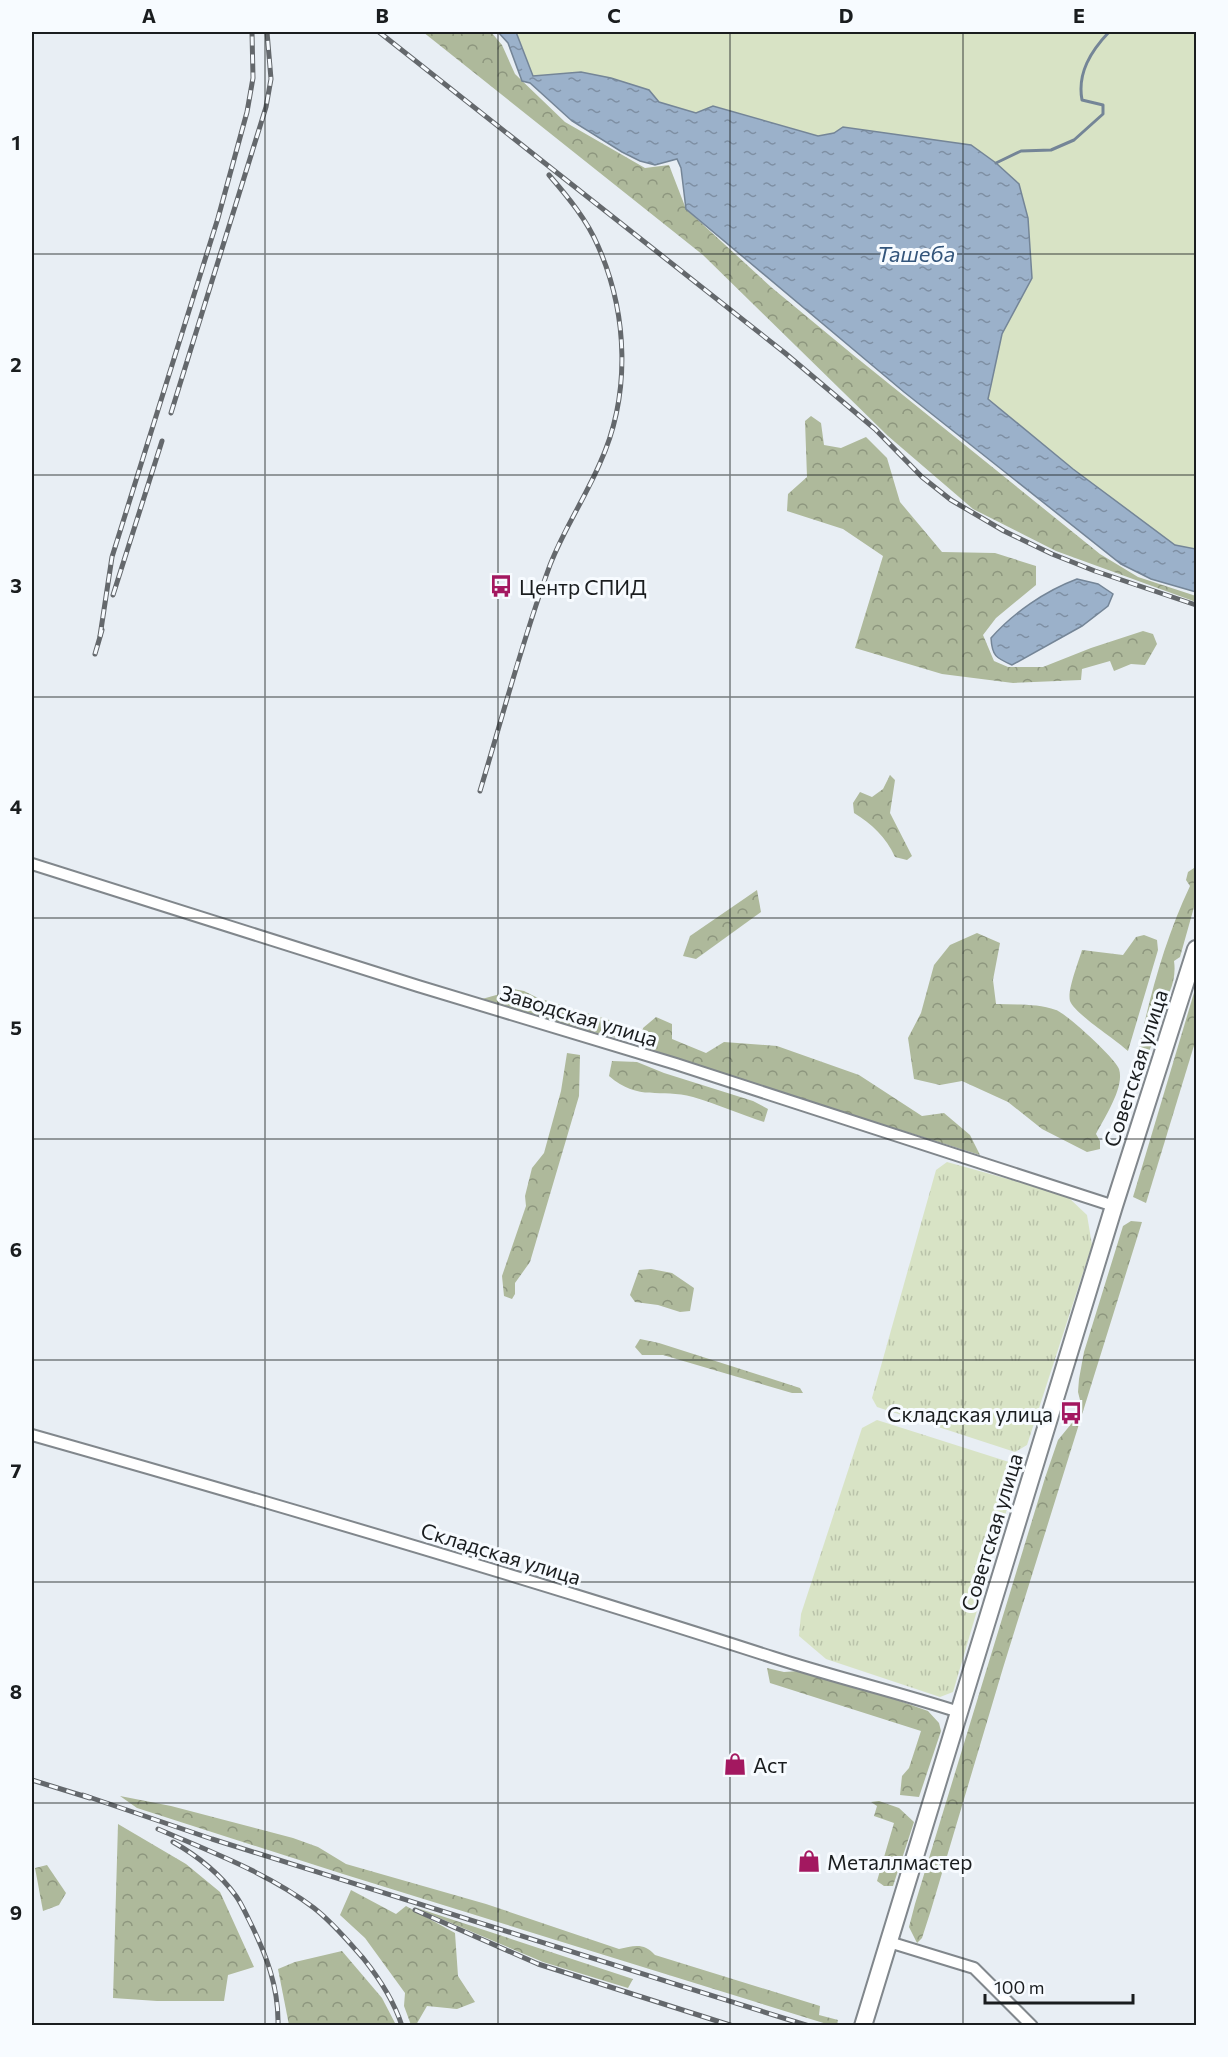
<svg xmlns="http://www.w3.org/2000/svg" width="1228" height="2057" viewBox="0 0 1228 2057" font-family="Commissioner,sans-serif">
	<style>
		.grass { fill: #d8e3c5 }
		.forest { fill: url(#forest-crowns) }
		.park { fill: url(#park-tufts) }
		.water { fill: url(#water-ripples); stroke: #748597; stroke-width: 1.5 }
		.lines { fill: none; stroke-linecap: round; stroke-linejoin: round }
		.stream { stroke: #748597; stroke-width: 3 }
		.street-casing { stroke: #81878c; stroke-width: 14 }
		.primary-casing { stroke: #81878c; stroke-width: 20 }
		.street { stroke: #fff; stroke-width: 10 }
		.primary { stroke: #fff; stroke-width: 16 }
		.rail-casing { stroke: #64686c; stroke-width: 5 }
		.rail { stroke: #f7fbff; stroke-width: 3; stroke-dasharray: 9; stroke-linecap: butt }
		.grid { fill: none; stroke: #1a1d1f; stroke-width: 1.5; stroke-opacity: 0.55 }
		.labels { text-anchor: middle; dominant-baseline: central; stroke-width: 6; stroke-linejoin: round; paint-order: stroke }
		.poi-label { font-size: 21px; fill: #1a1d1f; stroke: #f7fbff; text-anchor: start }
		.street-label { font-size: 21px; fill: #1a1d1f; stroke: #f7fbff }
		.water-label { font-size: 22px; font-style: italic; fill: #33557b; stroke: #f7fbff }
		.neatline { fill: none; stroke: #1a1d1f; stroke-width: 2 }
		.grid-label { font-size: 20px; text-anchor: middle; font-weight: bold; fill: #1a1d1f }
	</style>
	<defs>
		<pattern id="forest-crowns" width="20" height="18" patternUnits="userSpaceOnUse" patternTransform="scale(1.5)"><rect width="20" height="18" fill="#aeb99b"/><path d="M2 6a3 3 0 1 1 6 0M12 15a3 3 0 1 1 6 0" fill="none" stroke="#8d967e"/></pattern>
		<pattern id="park-tufts" width="24" height="20" patternUnits="userSpaceOnUse" patternTransform="scale(1.5)"><rect width="24" height="20" fill="#d8e3c5"/><path d="M3 7l-1-3M5 7V3M7 7l1-3M15 17l-1-3M17 17v-4M19 17l1-3" fill="none" stroke="#b9c2a9"/></pattern>
		<pattern id="water-ripples" width="26" height="14" patternUnits="userSpaceOnUse" patternTransform="scale(1.5)"><rect width="26" height="14" fill="#9bb1ca"/><path d="M2 4q2-2 4 0t4 0M15 11q2-2 4 0t4 0" fill="none" stroke="#7e8fa3"/></pattern>
	</defs>
	<rect width="100%" height="100%" fill="#e8eef4"/>
	<polygon class="grass" points="516,32 1196,32 1196,549 1175,545 1073,469 988,399 1002,334 1032,278 971,145 843,127 834,133 818,136 713,106 696,113 659,102 649,90 611,78 581,72 533,76"/>
	<g class="forest">
		<polygon points="423,32 491,32 502,45 515,74 565,122 645,168 669,165 686,209 771,287 852,354 1100,554 1138,577 1196,596 1196,602 1056,551 973,509 888,436 703,255"/>
		<polygon points="811,416 821,423 824,445 841,448 866,437 887,458 900,502 942,552 995,553 1036,566 1036,585 996,618 983,635 994,661 1008,667 1043,667 1091,648 1143,631 1153,634 1157,644 1145,665 1131,664 1114,671 1110,661 1082,669 1081,680 1013,683 942,674 855,648 883,556 843,529 787,511 788,494 807,477 805,421"/>
		<path d="M890,775L895,780L890,813L912,856L907,860L895,857C886,837 872,824 854,813L853,803L860,792L872,797L883,789Z"/>
		<path d="M1194,868L1196,871V900L1180,957L1174,961C1177,981 1168,997 1159,1013C1161,1031 1151,1043 1146,1060C1143,1070 1147,1072 1140,1083L1132,1081C1145,1015 1161,947 1190,886L1186,880L1188,872Z"/>
		<polygon points="757,890 761,912 696,959 683,956 690,936"/>
		<path d="M977,933L1000,943L993,980L996,1004C1015,1005 1037,1003 1056,1010C1066,1013 1116,1059 1119,1069C1125,1087 1104,1118 1096,1134L1100,1141V1149L1087,1152L1042,1129L1008,1102L962,1081L940,1085L914,1079L908,1038L921,1013L934,965L950,945Z"/>
		<path d="M1144,935L1157,940L1158,950L1128,1051C1115,1039 1075,1014 1070,1001C1067,990 1079,961 1082,950L1123,955L1136,937Z"/>
		<polygon points="1196,986 1196,1039 1146,1203 1133,1197"/>
		<polygon points="508,988 524,991 538,998 619,1023 616,1038 499,1007 482,999 500,994"/>
		<polygon points="656,1017 672,1024 672,1039 706,1053 724,1042 777,1046 859,1075 922,1116 944,1113 970,1135 980,1155 640,1048 643,1028"/>
		<polygon points="567,1053 580,1055 579,1096 530,1262 515,1283 515,1294 512,1299 504,1296 502,1276 526,1206 525,1196 532,1168 544,1153 561,1091"/>
		<path d="M612,1061L637,1062L664,1073L753,1101L768,1109L764,1122C740,1114 717,1104 693,1097C660,1088 639,1102 609,1076Z"/>
		<polygon points="1131,1221 1142,1222 1003,1668 931,1910 922,1938 917,1943 909,1927 915,1904 1045,1478 1058,1440 1076,1418 1081,1404 1078,1392 1079,1379 1084,1352 1123,1226"/>
		<polygon points="651,1269 672,1273 694,1288 690,1311 680,1312 658,1305 635,1302 630,1295 639,1270"/>
		<polygon points="640,1339 659,1343 800,1388 803,1393 792,1393 663,1355 642,1355 635,1347"/>
		<polygon points="767,1668 784,1672 799,1671 872,1691 928,1711 939,1723 941,1731 919,1797 900,1795 902,1776 909,1768 921,1731 770,1683"/>
		<path d="M120,1796L171,1806L293,1838L318,1847L346,1864L486,1904L619,1949C633,1946 644,1942 655,1955L820,2006L819,2015L838,2020L837,2025H830L343,1874L137,1808Z"/>
		<polygon points="879,1801 899,1808 914,1822 893,1886 884,1886 877,1881 894,1823 874,1816 877,1806 871,1802"/>
		<polygon points="118,1824 186,1864 220,1892 254,1967 228,1975 224,2001 157,2001 113,1998"/>
		<polygon points="47,1865 66,1893 59,1905 43,1911 35,1868"/>
		<polygon points="351,1890 396,1914 406,1906 455,1933 458,1976 475,2002 457,2009 427,2006 416,2025 411,2025 404,2006 405,1993 365,1938 340,1915"/>
		<polygon points="411,1906 633,1979 628,1988 543,1962"/>
		<polygon points="342,1951 382,1998 396,2025 289,2025 278,1969 295,1962"/>
	</g>
	<g class="park">
		<polygon points="947,1162 1041,1188 1069,1198 1087,1215 1092,1245 1027,1445 1015,1452 877,1407 872,1398 936,1170"/>
		<polygon points="877,1420 1009,1462 1017,1475 953,1692 940,1697 826,1659 799,1636 801,1614 862,1428"/>
	</g>
	<g class="water">
		<polygon points="498,32 516,32 533,76 581,72 611,78 649,90 659,102 696,113 713,106 818,136 834,133 843,127 971,145 996,163 1019,184 1028,218 1032,278 1002,334 988,399 1073,469 1175,545 1196,549 1196,592 1151,579 1121,564 904,392 686,209 681,168 677,159 655,165 640,161 622,152 572,121 530,83 522,81 508,43"/>
		<path d="M1077,579L1098,584L1113,594L1108,606L1082,626L1012,665C996,658 992,656 991,638C1013,613 1045,591 1077,579Z"/>
	</g>
	<g class="lines">
		<path class="stream" d="M996,163L1021,151L1051,150L1074,140L1103,114V105L1082,100C1077,73 1091,51 1109,32"/>
		<g class="street-casing">
			<g id="street">
				<polyline points="32,864 418,986 676,1064 1114,1206"/>
				<path d="M32,1435C279,1505 527,1578 772,1657C834,1677 897,1692 959,1712"/>
				<polyline points="889,1942 974,1968 1032,2026"/>
			</g>
		</g>
		<g class="primary-casing">
			<polyline id="primary" points="863,2026 1114,1206 1196,949"/>
		</g>
		<use href="#street" class="street"/>
		<use href="#primary" class="primary"/>
		<g class="rail-casing">
			<g id="rail">
				<polyline points="379,32 785,353 875,429 922,477 951,500 1004,531 1052,554 1095,571 1196,605"/>
				<polyline points="171,413 266,107 271,79 267,32"/>
				<polyline points="113,595 162,441"/>
				<polyline points="100,636 112,557 218,218 247,112 253,78 252,32"/>
				<polyline points="95,654 102,630"/>
				<path d="M480,791C503,715 523,638 550,565C564,529 585,498 600,463C631,395 628,314 598,246C587,220 568,197 549,175"/>
				<polyline points="32,1780 90,1798"/>
				<polyline points="83,1795 212,1839 809,2026"/>
				<path d="M158,1829C211,1852 268,1873 314,1908C332,1922 348,1941 363,1958C379,1978 394,2001 402,2026"/>
				<path d="M173,1842C196,1855 220,1874 236,1896C241,1903 245,1912 249,1920C266,1954 279,1987 278,2026"/>
				<polyline points="415,1910 538,1964 733,2026"/>
			</g>
		</g>
		<use href="#rail" class="rail"/>
	</g>
	<path class="grid" d="M265,32V2026M498,32V2026M730,32V2026M963,32V2026M32,254H1196M32,475H1196M32,697H1196M32,918H1196M32,1139H1196M32,1360H1196M32,1582H1196M32,1803H1196"/>
	<defs>
		<g id="bus-bare" transform="scale(1.8)"><path d="M-5-6H5V4H4V6H2V4H-2V6H-4V4H-5ZM-3.5-4V0h7V-4ZM-3.5 1.2v1.5H-2V1.2ZM2 1.2v1.5H3.5V1.2Z" fill="#a31860" stroke="#f7fbff" stroke-width="2.5" paint-order="stroke"/></g>
		<g id="shop-bare" transform="scale(1.8)"><path d="M-5-2.5h2.3a2.7 3.5 0 0 1 5.4 0H5L5.5 6h-11ZM-1.5-2.5h3a1.5 2.3 0 0 0-3 0Z" fill="#a31860" stroke="#f7fbff" stroke-width="2.5" paint-order="stroke"/></g>
	</defs>
	<g fill-rule="evenodd">
		<use href="#bus-bare" x="501" y="586"/>
		<use href="#bus-bare" x="1071" y="1413"/>
		<use href="#shop-bare" x="735" y="1764"/>
		<use href="#shop-bare" x="809" y="1861"/>
	</g>
	<g class="labels">
		<g class="poi-label">
			<text x="519" y="586">Центр СПИД</text>
			<text x="1053" y="1413" text-anchor="end">Складская улица</text>
			<text x="753" y="1764">Аст</text>
			<text x="827" y="1861">Металлмастер</text>
		</g>
		<g class="street-label">
			<text transform="translate(579 1015) rotate(17)">Заводская улица</text>
			<text transform="translate(1135 1068) rotate(-72)">Советская улица</text>
			<text transform="translate(991 1532) rotate(-73)">Советская улица</text>
			<text transform="translate(501 1553) rotate(17)">Складская улица</text>
		</g>
		<g class="water-label">
			<text x="916" y="253">Ташеба</text>
		</g>
	</g>
	<rect width="1228" height="2057" fill="none" stroke="#f7fbff" stroke-width="66"/>
	<path d="M985 1994v9h148v-9" fill="none" stroke="#1a1d1f" stroke-width="3"/>
	<text x="994" y="1994" font-size="18" fill="#1a1d1f" stroke="#f7fbff" stroke-width="4.5" paint-order="stroke">100 m</text>
	<rect x="33" y="33" width="1162" height="1991" class="neatline"/>
	<g class="grid-label">
		<text x="149" y="23">A</text>
		<text x="382" y="23">B</text>
		<text x="614" y="23">C</text>
		<text x="846" y="23">D</text>
		<text x="1079" y="23">E</text>
		<text x="16" y="150">1</text>
		<text x="16" y="372">2</text>
		<text x="16" y="593">3</text>
		<text x="16" y="814">4</text>
		<text x="16" y="1035">5</text>
		<text x="16" y="1257">6</text>
		<text x="16" y="1478">7</text>
		<text x="16" y="1699">8</text>
		<text x="16" y="1920">9</text>
	</g>
</svg>
